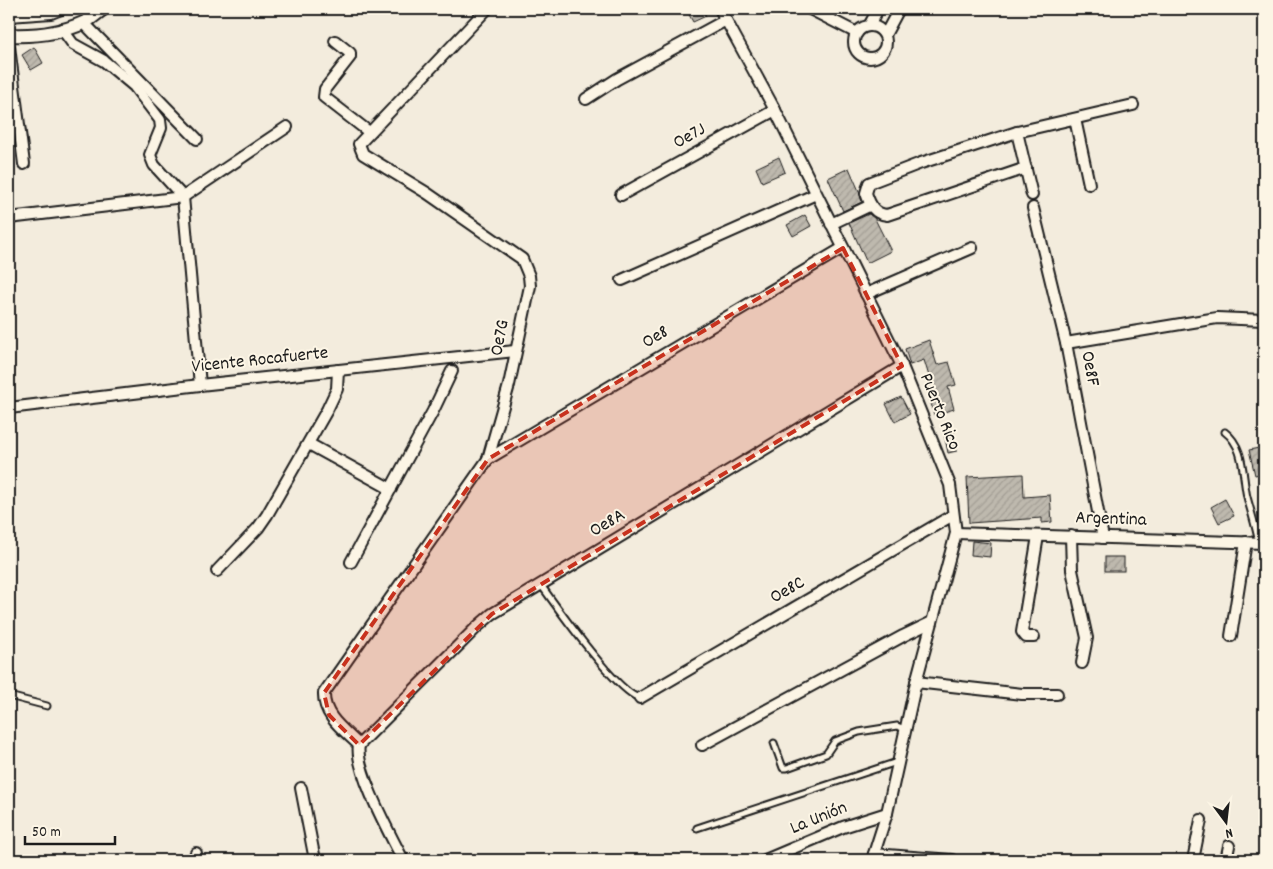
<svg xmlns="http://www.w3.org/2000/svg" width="1273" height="869" viewBox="0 0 1273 869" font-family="Dekko,sans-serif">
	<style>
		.building { fill: url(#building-hatch); stroke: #1c1c1c }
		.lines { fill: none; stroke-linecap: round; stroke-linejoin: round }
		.service-casing { stroke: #1c1c1c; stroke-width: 9 }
		.minor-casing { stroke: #1c1c1c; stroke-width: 14 }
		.tertiary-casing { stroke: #1c1c1c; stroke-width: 16 }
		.service { stroke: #fcf5e5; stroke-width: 5 }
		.minor { stroke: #fcf5e5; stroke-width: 10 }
		.tertiary { stroke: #fcf5e5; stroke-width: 12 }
		.marked { fill: #c8321e; fill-opacity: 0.2; stroke: #c8321e; stroke-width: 4; stroke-dasharray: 10 6; stroke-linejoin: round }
		.labels { text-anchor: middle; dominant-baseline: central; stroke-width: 4; stroke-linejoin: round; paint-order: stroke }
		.street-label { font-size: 19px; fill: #1c1c1c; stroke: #fcf5e5 }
	</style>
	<defs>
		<pattern id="building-hatch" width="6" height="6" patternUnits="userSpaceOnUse" patternTransform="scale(1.25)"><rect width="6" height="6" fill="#beb9ae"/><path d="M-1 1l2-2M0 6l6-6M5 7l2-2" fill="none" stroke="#a39e95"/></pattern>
	</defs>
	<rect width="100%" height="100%" fill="#f3ecdd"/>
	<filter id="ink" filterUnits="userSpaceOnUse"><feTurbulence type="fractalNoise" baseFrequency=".02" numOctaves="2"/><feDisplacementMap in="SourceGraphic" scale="10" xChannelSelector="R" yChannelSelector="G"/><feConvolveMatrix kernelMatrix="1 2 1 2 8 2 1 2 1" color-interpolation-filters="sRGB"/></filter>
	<g filter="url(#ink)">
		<g class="building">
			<polygon points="686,9 702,9 706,16 693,22"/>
			<polygon points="34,47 43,63 31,70 22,55"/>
			<polygon points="779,157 785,172 762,182 756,168"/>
			<polygon points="849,168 859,191 862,202 843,211 828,178"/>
			<polygon points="869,214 875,219 891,251 867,263 849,223"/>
			<polygon points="805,215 811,226 793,236 787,225"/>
			<polygon points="929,340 937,365 949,362 956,385 948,387 954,409 934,415 927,387 932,386 924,360 910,365 905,349"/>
			<polygon points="901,397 910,414 895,422 886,404"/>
			<polygon points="954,431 957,451 948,453 944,433"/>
			<polygon points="1264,447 1264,473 1255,475 1249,450"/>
			<polygon points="1023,474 1024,497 1050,495 1052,522 1042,523 1042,518 969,523 967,477"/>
			<polygon points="1225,499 1234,516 1219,523 1211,507"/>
			<polygon points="972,541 991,543 990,557 971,555"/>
			<rect x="1105" y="557" width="19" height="14"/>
		</g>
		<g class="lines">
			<g class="service-casing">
				<g id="service">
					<path d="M1225,432C1245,447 1242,475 1247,497C1251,512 1256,527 1259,543"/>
					<path d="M541,585C556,606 618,694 640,698"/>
					<polyline points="9,696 47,706"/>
					<polyline points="774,743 783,768 787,768 826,754 835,741 859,732 897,726 905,729"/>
					<polyline points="697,828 897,762"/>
				</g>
			</g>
			<g class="minor-casing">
				<g id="minor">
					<polyline points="720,9 775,110 902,366 950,485 956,533 916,682 887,813 872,860"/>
					<polyline points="810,9 857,33"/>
					<polyline points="9,16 51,13 61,9"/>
					<polyline points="84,23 197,139"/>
					<polyline points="869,26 878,9"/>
					<circle cx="870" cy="42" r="16"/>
					<polyline points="62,29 73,44 104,61 134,86 160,120 161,128 150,155 154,165 183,197 200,385"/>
					<polyline points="885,35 899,9"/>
					<polyline points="335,41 350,53 350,57 325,89 324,97 369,132"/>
					<polyline points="9,47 24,164"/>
					<polyline points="586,99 617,79 726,20"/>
					<polyline points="1075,119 1089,184"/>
					<polyline points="1017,132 1032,195"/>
					<path d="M1026,168L887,215C874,214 870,205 866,193L869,183L921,163L1017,132L1133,105"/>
					<polyline points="621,195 775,110"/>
					<polyline points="1033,208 1066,343 1103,538"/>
					<polyline points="9,218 183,197 287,127"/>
					<polyline points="831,224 871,205"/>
					<polyline points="622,280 816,194"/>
					<polyline points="866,294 972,248"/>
					<polyline points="1066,343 1217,318 1264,320"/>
					<polyline points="9,408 200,385 515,351"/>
					<polyline points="309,444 391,489"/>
					<polyline points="488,459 843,248"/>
					<polyline points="956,533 1264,543"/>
					<polyline points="1071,536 1072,570 1087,638 1082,663"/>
					<polyline points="351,562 433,411 452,371"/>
					<polyline points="217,571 258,528 267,515 327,410 337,389 338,370"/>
					<polyline points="1231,636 1246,542"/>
					<polyline points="1034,637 1026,637 1022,632 1038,536"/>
					<polyline points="916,682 1022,694 1057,694"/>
					<polyline points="640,698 953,515"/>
					<path d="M359,745C344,730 323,716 324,693L488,459L509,385L530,286L529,276L522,259L427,193L363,154L359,144L487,9"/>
					<polyline points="359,745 477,627 492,614 902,366"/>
					<path d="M359,745C354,769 391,836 403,860"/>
					<polyline points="702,745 903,636 932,622"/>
					<polyline points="301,788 315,860"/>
					<polyline points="874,854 952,860"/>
					<polyline points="193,860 196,853"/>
					<polyline points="765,860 843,827 887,813"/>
					<polyline points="1193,860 1201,820"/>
					<polyline points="1226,860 1229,846"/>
				</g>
			</g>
			<g class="tertiary-casing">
				<path id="tertiary" d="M9,35C33,36 61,33 83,23C90,20 97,13 103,9"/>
			</g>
			<use href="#service" class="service"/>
			<use href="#minor" class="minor"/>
			<use href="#tertiary" class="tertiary"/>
		</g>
	</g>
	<path class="marked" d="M843,248L902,366L492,614L359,745L329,715L324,693L488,459Z"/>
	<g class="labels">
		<g class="street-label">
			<text transform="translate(690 137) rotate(-29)">Oe7J</text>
			<text transform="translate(501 338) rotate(-79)">Oe7G</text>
			<text transform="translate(656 338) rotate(-31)">Oe8</text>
			<text transform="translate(260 361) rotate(-6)">Vicente Rocafuerte</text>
			<text transform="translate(1089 369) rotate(79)">Oe8F</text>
			<text transform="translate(939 412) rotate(68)">Puerto Rico</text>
			<text transform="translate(1111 520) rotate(2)">Argentina</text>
			<text transform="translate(608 524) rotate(-31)">Oe8A</text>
			<text transform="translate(788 591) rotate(-30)">Oe8C</text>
			<text transform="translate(819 819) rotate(-22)">La Unión</text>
		</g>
	</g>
	<rect width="1273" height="869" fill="none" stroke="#fcf5e5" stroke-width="30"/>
	<rect x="15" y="15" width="1243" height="839" fill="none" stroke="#1c1c1c" stroke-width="2" filter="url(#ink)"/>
	<g transform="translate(1226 822) rotate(165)" stroke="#fcf5e5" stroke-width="4" paint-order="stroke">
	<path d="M0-4L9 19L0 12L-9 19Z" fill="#1c1c1c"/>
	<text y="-8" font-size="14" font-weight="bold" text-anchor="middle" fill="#1c1c1c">N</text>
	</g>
	<path d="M25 836v8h90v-8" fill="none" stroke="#1c1c1c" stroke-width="2.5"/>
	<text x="32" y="836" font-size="15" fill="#1c1c1c" stroke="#fcf5e5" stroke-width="4" paint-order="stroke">50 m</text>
</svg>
